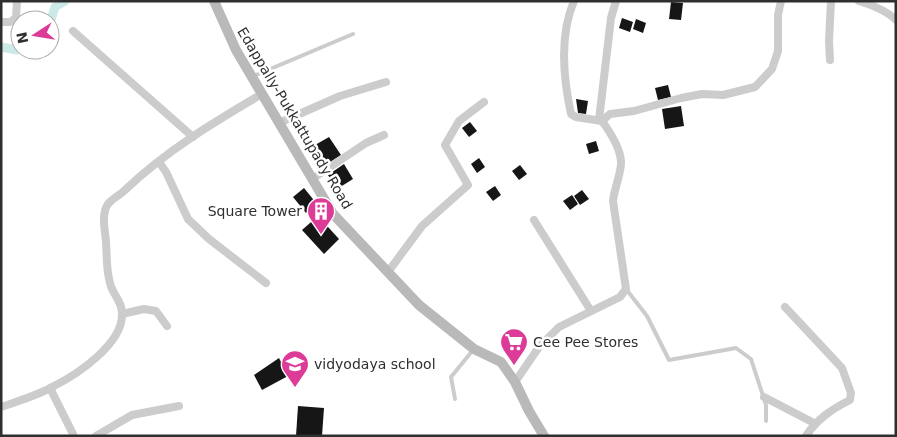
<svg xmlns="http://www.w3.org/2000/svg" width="897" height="437" viewBox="0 0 897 437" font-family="'DejaVu Sans',sans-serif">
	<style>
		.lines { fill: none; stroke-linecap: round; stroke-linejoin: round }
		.canal { stroke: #cbeae7; stroke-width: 9 }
		.building { fill: #161616 }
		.service { stroke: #ccc; stroke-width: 4 }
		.minor { stroke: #ccc; stroke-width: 8 }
		.secondary { stroke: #b9b9b9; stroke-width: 10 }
		.labels { text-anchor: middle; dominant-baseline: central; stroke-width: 5; stroke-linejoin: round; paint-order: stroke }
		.street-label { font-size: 14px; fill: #2f2f2f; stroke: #fff }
		.poi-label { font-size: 14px; fill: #2f2f2f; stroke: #fff; text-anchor: start }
	</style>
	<rect width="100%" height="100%" fill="#fff"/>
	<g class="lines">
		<g class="canal">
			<polyline points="50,23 55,7 65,1"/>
			<polyline points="1,47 17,50 20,46"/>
		</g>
	</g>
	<g class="building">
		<polygon points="671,2 683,3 681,20 669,19"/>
		<polygon points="622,18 633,22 630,32 619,28"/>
		<polygon points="636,19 646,23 643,33 633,29"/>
		<polygon points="668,85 671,97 658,100 655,88"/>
		<polygon points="576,99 588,101 586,114 578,113"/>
		<polygon points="681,106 684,126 665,129 662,109"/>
		<polygon points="470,122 477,131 469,137 462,128"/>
		<polygon points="329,137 341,155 327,164 315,145"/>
		<polygon points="596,141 599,151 589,154 586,144"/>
		<polygon points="479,158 485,167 477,173 471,164"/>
		<polygon points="344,164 353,179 337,189 328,175"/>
		<polygon points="520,165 527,174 519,180 512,171"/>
		<polygon points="495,186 501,195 493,201 486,192"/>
		<polygon points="304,188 317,204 306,213 293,197"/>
		<polygon points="582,190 589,199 580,205 574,196"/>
		<polygon points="572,195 578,204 570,210 563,201"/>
		<polygon points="319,205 326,213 321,217 314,209"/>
		<polygon points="318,216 339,239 324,254 302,230"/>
		<polygon points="279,358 288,376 262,390 254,375"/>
		<polygon points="298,406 324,408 322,436 296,436"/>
	</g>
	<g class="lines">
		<g class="service">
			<polyline points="254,76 353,34"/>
			<polyline points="626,289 647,316 669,360 736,348 751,359 766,405 766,421"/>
			<polyline points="455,399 451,377 473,350"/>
		</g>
		<g class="minor">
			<path d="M574,1C559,36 563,77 571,114L576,117L602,121"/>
			<path d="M859,1C872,5 886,10 896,20"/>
			<polyline points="1,22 10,22 16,18 17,1"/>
			<polyline points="73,31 193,137"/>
			<polyline points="830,60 829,41 831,1"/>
			<polyline points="599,120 611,18 616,1"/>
			<polyline points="279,123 340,96 386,82"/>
			<polyline points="159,162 166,172 188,219 209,239 266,283"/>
			<polyline points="312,179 366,143 384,135"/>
			<polyline points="534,220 591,311"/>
			<polyline points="388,272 422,226 468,185 445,145 459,121 484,102"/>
			<path d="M785,307L842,368L851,393L850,400C832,409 817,419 806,436"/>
			<polyline points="122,314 144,309 156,311 167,326"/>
			<path d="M515,382L539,347L559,327L620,297L626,289L613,201C614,189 622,171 621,161C620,148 610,132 602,121L610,114L634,111L681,98L702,94L723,95L755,87L772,69L778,51V15L781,1"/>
			<polyline points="50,388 74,436"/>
			<polyline points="764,397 814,423"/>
			<path d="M1,407C18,401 39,395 54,386C78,374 122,344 122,315C123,302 112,294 110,283C106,269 107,256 106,242C105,230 101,214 108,204C112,199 120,195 125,190C166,151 214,122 262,94"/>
			<polyline points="96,436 132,415 179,406"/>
		</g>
		<polyline class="secondary" points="214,1 236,50 333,214 419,305 474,349 501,362 515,382 529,411 544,436"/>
	</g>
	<defs>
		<g id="building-pin" transform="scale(1.4375)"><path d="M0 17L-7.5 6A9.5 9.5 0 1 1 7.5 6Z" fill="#dd3b98" stroke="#fff"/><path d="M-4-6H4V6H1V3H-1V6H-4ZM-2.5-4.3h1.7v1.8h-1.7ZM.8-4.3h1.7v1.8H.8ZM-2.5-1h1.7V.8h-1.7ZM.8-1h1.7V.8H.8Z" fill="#fff"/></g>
		<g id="supermarket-pin" transform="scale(1.4375)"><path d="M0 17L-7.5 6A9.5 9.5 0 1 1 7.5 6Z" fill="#dd3b98" stroke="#fff"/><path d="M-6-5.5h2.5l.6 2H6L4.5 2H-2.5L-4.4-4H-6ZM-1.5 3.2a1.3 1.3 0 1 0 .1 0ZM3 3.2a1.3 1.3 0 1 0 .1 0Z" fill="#fff"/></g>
		<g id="school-pin" transform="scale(1.4375)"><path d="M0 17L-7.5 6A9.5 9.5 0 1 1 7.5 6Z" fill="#dd3b98" stroke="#fff"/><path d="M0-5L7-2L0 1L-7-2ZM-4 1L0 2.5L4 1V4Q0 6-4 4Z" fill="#fff"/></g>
	</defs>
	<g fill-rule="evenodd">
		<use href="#building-pin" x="321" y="211"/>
		<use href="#supermarket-pin" x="514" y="342"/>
		<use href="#school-pin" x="295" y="364"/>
	</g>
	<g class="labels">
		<g class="street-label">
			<text transform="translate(295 118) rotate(59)">Edappally-Pukkattupady Road</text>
		</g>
		<g class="poi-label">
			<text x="302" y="211" text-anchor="end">Square Tower</text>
			<text x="533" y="342">Cee Pee Stores</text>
			<text x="314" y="364">vidyodaya school</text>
		</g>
	</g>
	<rect width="897" height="437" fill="none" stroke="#2f2f2f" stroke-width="5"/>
	<g transform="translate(35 35) rotate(258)"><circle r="24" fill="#ffffff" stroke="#acacac"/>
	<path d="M0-4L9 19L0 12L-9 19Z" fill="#dd3b98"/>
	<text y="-8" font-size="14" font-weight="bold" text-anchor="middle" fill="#2f2f2f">N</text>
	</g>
</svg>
